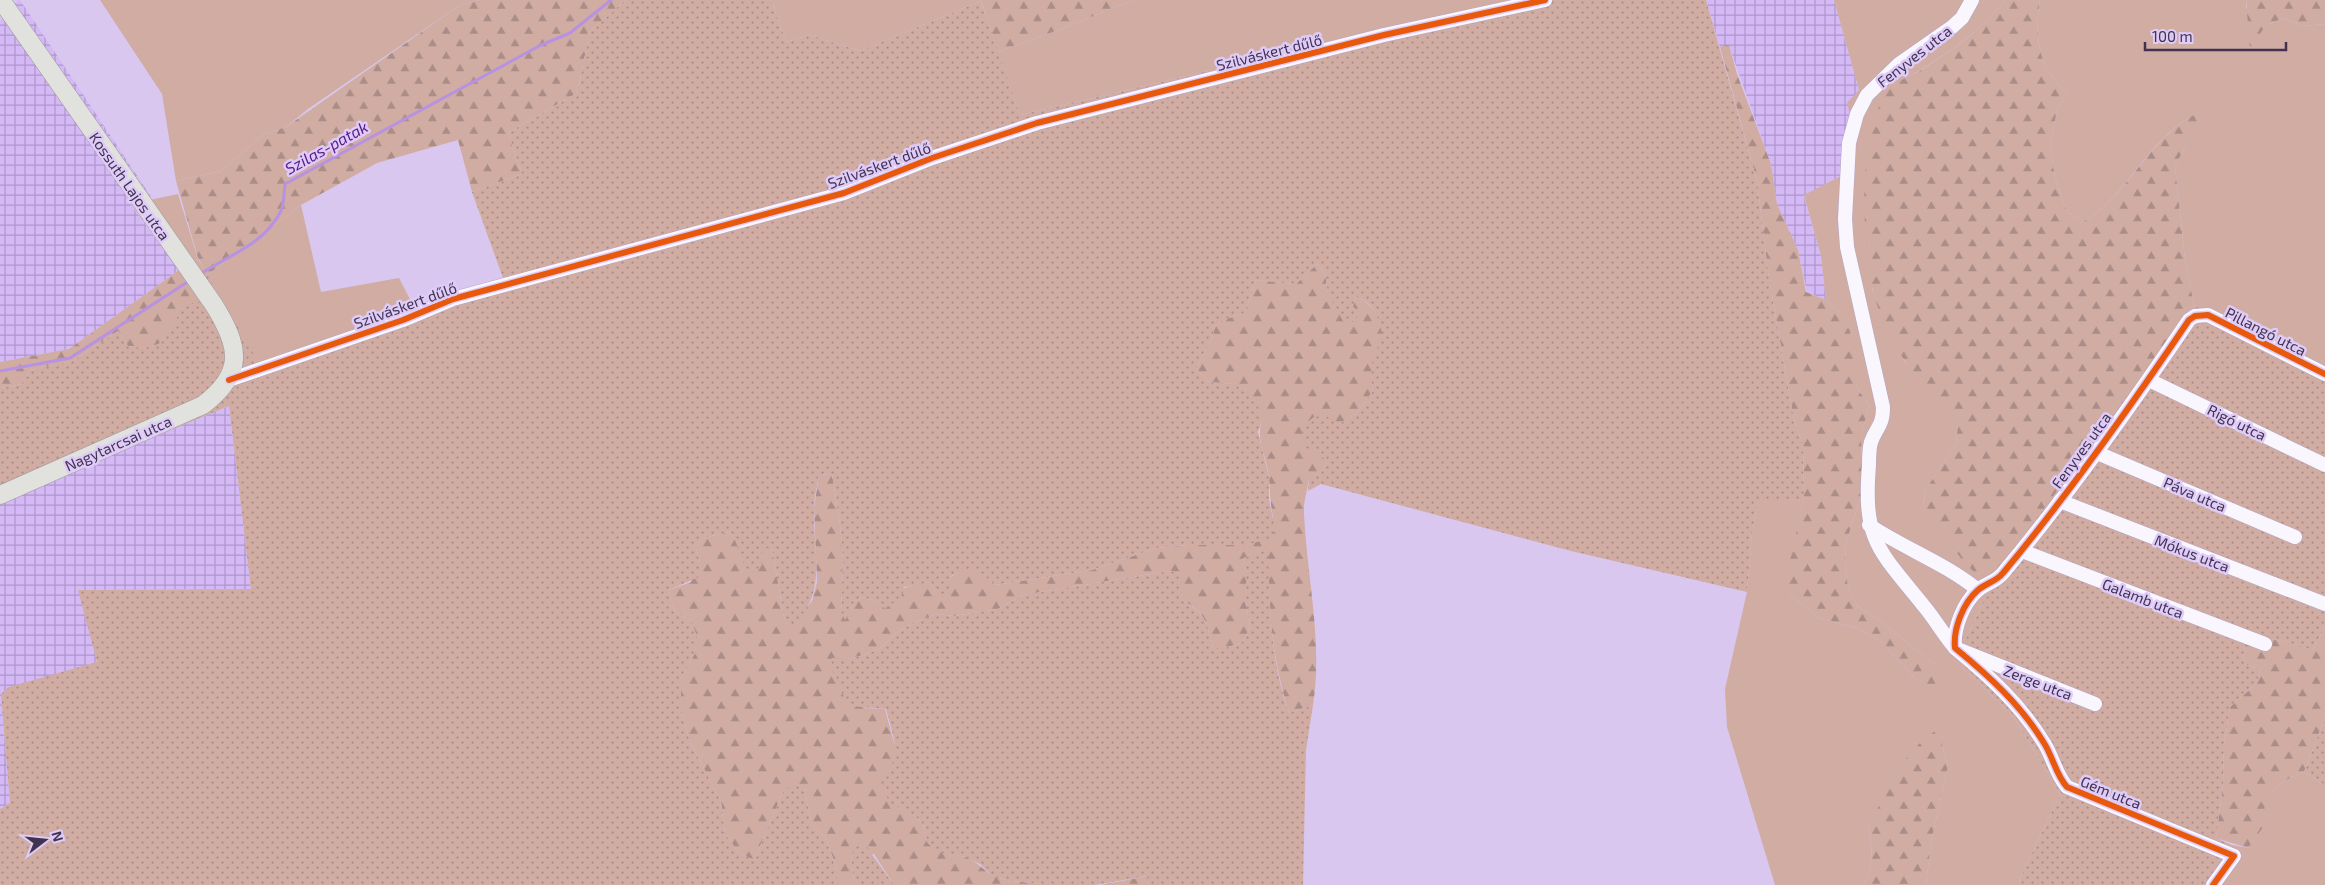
<svg xmlns="http://www.w3.org/2000/svg" width="2325" height="885" viewBox="0 0 2325 885" font-family="'Exo 2',sans-serif">
	<style>
		.industrial { fill: url(#industrial-grid) }
		.grass { fill: #d0aca3 }
		.forest { fill: url(#forest-firs) }
		.garden { fill: url(#garden-dots) }
		.lines { fill: none; stroke-linecap: round; stroke-linejoin: round }
		.stream { stroke: #b792e2; stroke-width: 3 }
		.minor-casing { stroke: #b6a7c7; stroke-width: 15 }
		.major-casing { stroke: #9f9a9f; stroke-width: 19 }
		.minor { stroke: #f9f7fd; stroke-width: 14 }
		.major { stroke: #e1e1de; stroke-width: 18 }
		.cycleway-casing { stroke: #decbf7; stroke-width: 9 }
		.cycleway { stroke: #e8590c; stroke-width: 6 }
		.labels { text-anchor: middle; dominant-baseline: central; stroke-width: 5; stroke-linejoin: round; paint-order: stroke }
		.street-label { font-size: 15px; fill: #413350; stroke: #decbf7 }
		.water-label { font-size: 16px; font-style: italic; fill: #5a1a8b; stroke: #decbf7 }
	</style>
	<defs>
		<pattern id="industrial-grid" width="8" height="8" patternUnits="userSpaceOnUse" patternTransform="scale(1.25)"><rect width="8" height="8" fill="#d4b9f6"/><path d="M0 4h8M4 0v8" fill="none" stroke="#ae97ca"/></pattern>
		<pattern id="forest-firs" width="22" height="20" patternUnits="userSpaceOnUse" patternTransform="scale(1.25)"><rect width="22" height="20" fill="#d0aca3"/><path d="M5 1l3.5 6h-7zM16 11l3.5 6h-7z" fill="#aa8d87"/></pattern>
		<pattern id="garden-dots" width="8" height="8" patternUnits="userSpaceOnUse" patternTransform="scale(1.25)"><rect width="8" height="8" fill="#d0aca3"/><path d="M2 2h.1M6 6h.1" fill="none" stroke="#aa8d87" stroke-width="1.8" stroke-linecap="round"/></pattern>
	</defs>
	<rect width="100%" height="100%" fill="#d9c7ef"/>
	<g class="industrial">
		<polygon points="18,0 20,0 152,198 131,205 179,270 69,349 0,362 0,21"/>
		<polygon points="1706,0 1834,0 1859,90 1851,113 1841,176 1804,196 1821,256 1826,300 1807,292 1798,250 1777,204 1771,164 1729,46 1720,47"/>
		<polygon points="229,406 251,589 79,590 97,662 1,694 10,803 0,809 0,505 76,469"/>
	</g>
	<g class="grass">
		<polygon points="100,0 479,0 460,5 308,109 286,127 264,134 221,171 176,181 162,94"/>
		<polygon points="771,0 981,0 981,1 860,51 810,35 786,42"/>
		<polygon points="1133,0 1512,0 1020,115 998,52 1069,26"/>
		<path d="M1834,0H2005C1974,38 1937,61 1894,85L1872,289L1904,361L1946,406L1958,424L1956,444L1926,489L1923,505L1991,585L1961,649L1963,668L2014,717L2060,794L2019,881L2024,885H1926L1931,842L1948,766L1942,746L1945,726L1881,804L1868,827C1873,849 1873,864 1864,885H1775L1727,727L1725,689L1747,592L1752,534L1758,500L1804,499L1794,547L1789,596L1801,603L1818,618L1857,628L1880,641L1919,682L1934,664L1875,617L1857,606L1848,586L1845,566L1846,543L1865,484L1862,463L1861,437L1869,405L1857,388L1852,361L1839,312L1826,300L1821,256L1804,195L1841,176L1850,114L1847,103L1859,90Z"/>
		<path d="M2040,0H2246V8L2266,25L2284,18L2303,26L2325,24V370L2194,305L2185,259L2175,166L2204,111C2150,130 2130,197 2081,223L2066,210L2055,177L2050,146L2057,110L2067,93C2061,86 2053,80 2049,72C2036,51 2036,23 2040,0Z"/>
		<polygon points="178,194 198,259 179,270 131,204"/>
		<polygon points="301,205 321,292 399,278 414,307 339,337 258,363 207,275"/>
		<path d="M2304,772L2325,785V885H2209L2221,871L2232,845L2248,848L2265,823C2258,796 2281,780 2304,772Z"/>
	</g>
	<g class="forest">
		<polygon points="479,0 626,0 590,31 577,93 508,133 522,174 472,192 458,140 377,163 301,205 207,275 198,258 176,181 221,171 264,134 286,127 460,5"/>
		<polygon points="981,0 1133,0 1069,26 998,52"/>
		<path d="M2005,0H2040C2036,23 2036,51 2049,72C2053,80 2061,86 2067,93L2057,110L2050,146L2055,177L2066,210L2081,223C2130,197 2151,130 2205,110L2175,166L2185,259L2194,305L1991,585C1960,565 1944,534 1923,505L1926,489L1956,444L1958,424C1942,401 1918,384 1904,360C1891,339 1877,311 1872,287C1862,242 1856,117 1894,85C1903,78 1915,74 1924,68C1956,48 1981,29 2005,0Z"/>
		<polygon points="2246,0 2325,0 2325,24 2303,26 2284,18 2266,25 2250,49"/>
		<polygon points="1729,45 1737,74 1771,164 1777,204 1798,250 1806,292 1826,300 1839,312 1850,331 1857,388 1869,405 1861,437 1862,463 1865,484 1846,543 1845,566 1848,586 1857,606 1875,617 1934,664 1941,676 1938,688 1919,682 1880,641 1857,628 1818,618 1801,603 1789,596 1786,578 1804,499 1803,445 1794,420 1769,279 1757,181 1720,47"/>
		<path d="M1317,264L1325,273L1328,293L1353,306L1356,297C1371,301 1385,322 1383,339C1381,362 1369,363 1373,391L1356,414L1339,424L1320,452L1327,463L1320,473L1309,477C1308,489 1303,502 1304,514C1307,578 1323,642 1313,705L1289,713C1276,671 1270,630 1269,586L1243,558L1246,570V602L1250,628L1243,642L1225,648H1213C1207,623 1206,613 1182,600L1180,573L1169,571L1023,595L998,609L954,616L936,614L911,624L895,634L882,647L867,654L848,659H832L865,708L885,709L897,754L892,770L899,808C917,815 926,822 927,842C941,856 948,852 965,857C978,861 983,871 994,876C1012,884 1036,882 1055,885H894L874,854L851,857L854,885H837V870L826,838L812,825L804,788L784,790L754,860L739,853L725,834L721,801L690,742L681,709V679L695,653L691,620C673,613 672,608 669,590L691,582L700,562L696,548L703,538L729,532L735,540L761,563L762,548H772L784,617L789,629L812,601L817,582L814,508L819,475L832,474L840,524L843,559L841,611L851,612L854,602L862,597L877,601C895,592 911,583 931,582L935,594C955,570 969,558 995,585L1092,570L1156,548L1187,545H1246L1273,517C1270,503 1270,491 1269,478C1267,456 1255,441 1262,420L1232,384L1209,382L1196,369L1212,338L1215,327L1229,318L1245,313L1256,280L1296,284Z"/>
		<polygon points="179,270 199,293 200,303 187,304 159,344 143,348 128,346 118,331 73,361 30,370 22,384 0,388 0,362 69,349"/>
		<path d="M2325,627V718L2304,772C2281,780 2258,796 2266,823L2248,848L2216,838L2223,784L2224,745L2230,707L2257,683L2260,669L2247,665L2243,657L2246,640C2271,636 2289,642 2313,650Z"/>
		<path d="M1946,725L1942,746L1948,766L1931,842L1926,885H1864C1873,864 1873,849 1868,827C1889,789 1904,745 1946,725Z"/>
		<polygon points="1148,876 1149,885 1095,885 1100,885"/>
	</g>
	<g class="garden">
		<path d="M626,0H771L786,42L810,35L860,51L981,1L1020,115L1512,0H1706L1757,181L1769,279L1794,420L1803,445L1804,499L1758,501L1752,534L1747,592L1571,551L1321,484L1308,491L1309,476L1320,473L1327,463L1320,452L1305,448C1300,429 1304,422 1321,413L1339,424L1356,414L1373,391C1370,372 1371,355 1383,339C1380,321 1375,302 1356,297L1353,306L1359,314L1354,322L1344,323L1328,293L1325,273L1317,264L1296,284L1256,280L1245,313L1229,318L1215,327L1212,338L1196,369L1209,382L1232,384L1249,392L1258,406L1262,420L1258,432L1269,477V499L1275,530L1271,538L1246,545H1187L1156,548L1092,570L995,585C981,571 968,566 951,576L950,588L942,596L935,594L931,582L904,587L901,597L885,609L877,601L862,597L854,602L851,612L845,620L841,611L843,559L840,524L832,474L819,475C817,486 814,499 814,510C813,555 829,596 789,629L784,617L772,548H762V563L756,572L746,570L735,540L729,532L703,538L696,548L700,562L701,576L669,590C672,608 673,613 691,620L697,636L695,653L681,679V709L690,742L721,801L725,834L739,853L754,860L784,790L794,785L804,788L812,825L826,838L837,870V885H0V809L10,803L1,694L9,687L97,662L78,590L251,589L229,406L76,469L0,505V388L22,384L30,370L73,361L118,331L128,346L143,348L159,344L187,303H200L199,293L179,270L198,259L259,363C341,337 421,305 503,278L472,192L522,174L508,133L577,93L590,31Z"/>
		<path d="M2194,305L2325,370V627L2313,650C2289,642 2271,636 2246,641L2243,657L2247,665L2260,669L2257,683L2230,707L2224,745L2223,784L2216,838L2232,845L2221,871L2209,885H2024L2019,881L2060,794L2014,717L1963,668L1961,649L1997,572Z"/>
		<path d="M1268,550C1270,605 1270,660 1289,713L1313,705L1306,750L1303,885H1149L1147,876L1095,885H1055L1010,881L992,876L980,864L965,857L937,852L927,842C925,813 910,816 889,802L881,783C903,755 894,740 886,709L848,706L832,670V658L848,659L867,654L882,647L895,634L911,624L936,614L954,616L998,609L1023,595L1169,571L1181,573L1182,600C1206,614 1207,622 1213,648H1225L1243,642L1250,628L1246,602V570L1243,558Z"/>
		<polygon points="2325,718 2325,785 2304,772"/>
		<polygon points="856,846 866,846 894,885 854,885 851,857"/>
	</g>
	<g class="lines">
		<g class="stream">
			<path d="M199,275C228,255 264,245 281,211C284,204 284,192 285,184L541,45L570,33L611,0"/>
			<polyline points="0,371 70,358 189,281"/>
		</g>
		<g class="minor-casing">
			<g id="minor">
				<path d="M1972,0L1962,18L1952,27L1899,64L1867,95L1857,114L1849,143L1845,219L1847,247L1883,407C1883,427 1876,427 1871,442C1869,449 1869,458 1869,465C1863,541 1878,549 1923,605C1935,619 1943,634 1955,648L2095,704"/>
				<polyline points="229,380 403,320 453,299 844,193 932,158 1037,123 1384,35 1545,0"/>
				<polyline points="2149,380 2325,465"/>
				<polyline points="2095,452 2295,537"/>
				<polyline points="2060,501 2325,604"/>
				<path d="M1869,525C1905,549 1945,563 1978,590"/>
				<polyline points="2022,551 2265,644"/>
				<path d="M2213,885L2234,856L2067,787C2056,775 2053,757 2044,743C2021,705 1989,676 1955,648C1953,629 1963,603 1978,590C1986,583 1996,582 2003,573C2069,494 2131,406 2189,320L2195,316L2208,315L2325,374"/>
			</g>
		</g>
		<g class="major-casing">
			<path id="major" d="M0,495L203,405C245,373 240,347 214,305L1,0"/>
		</g>
		<use href="#minor" class="minor"/>
		<use href="#major" class="major"/>
		<g class="cycleway-casing">
			<g id="cycleway">
				<polyline points="229,380 403,320 453,299 844,193 932,158 1037,123 1384,35 1545,0"/>
				<path d="M2213,885L2234,856L2067,787C2056,775 2053,757 2044,743C2021,705 1989,676 1955,648C1953,629 1963,603 1978,590C1986,583 1996,582 2003,573C2069,494 2131,406 2189,320L2195,316L2208,315L2325,374"/>
			</g>
		</g>
		<use href="#cycleway" class="cycleway"/>
	</g>
	<g class="labels">
		<g class="street-label">
			<text transform="translate(1269 52) rotate(-14)">Szilváskert dűlő</text>
			<text transform="translate(1914 56) rotate(-38)">Fenyves utca</text>
			<text transform="translate(879 165) rotate(-20)">Szilváskert dűlő</text>
			<text transform="translate(130 186) rotate(55)">Kossuth Lajos utca</text>
			<text transform="translate(405 305) rotate(-20)">Szilváskert dűlő</text>
			<text transform="translate(2266 331) rotate(27)">Pillangó utca</text>
			<text transform="translate(2237 422) rotate(26)">Rigó utca</text>
			<text transform="translate(118 443) rotate(-24)">Nagytarcsai utca</text>
			<text transform="translate(2081 450) rotate(-54)">Fenyves utca</text>
			<text transform="translate(2195 494) rotate(23)">Páva utca</text>
			<text transform="translate(2192 553) rotate(21)">Mókus utca</text>
			<text transform="translate(2143 598) rotate(21)">Galamb utca</text>
			<text transform="translate(2038 682) rotate(21)">Zerge utca</text>
			<text transform="translate(2111 792) rotate(22)">Gém utca</text>
		</g>
		<g class="water-label">
			<text transform="translate(326 147) rotate(-29)">Szilas-patak</text>
		</g>
	</g>
	<g transform="translate(45 840) rotate(74)" stroke="#decbf7" stroke-width="4" paint-order="stroke">
	<path d="M0-4L9 19L0 12L-9 19Z" fill="#413350"/>
	<text y="-8" font-size="14" font-weight="bold" text-anchor="middle" fill="#413350">N</text>
	</g>
	<path d="M2145 42v8h141v-8" fill="none" stroke="#413350" stroke-width="2.5"/>
	<text x="2152" y="42" font-size="15" fill="#413350" stroke="#decbf7" stroke-width="4" paint-order="stroke">100 m</text>
</svg>
